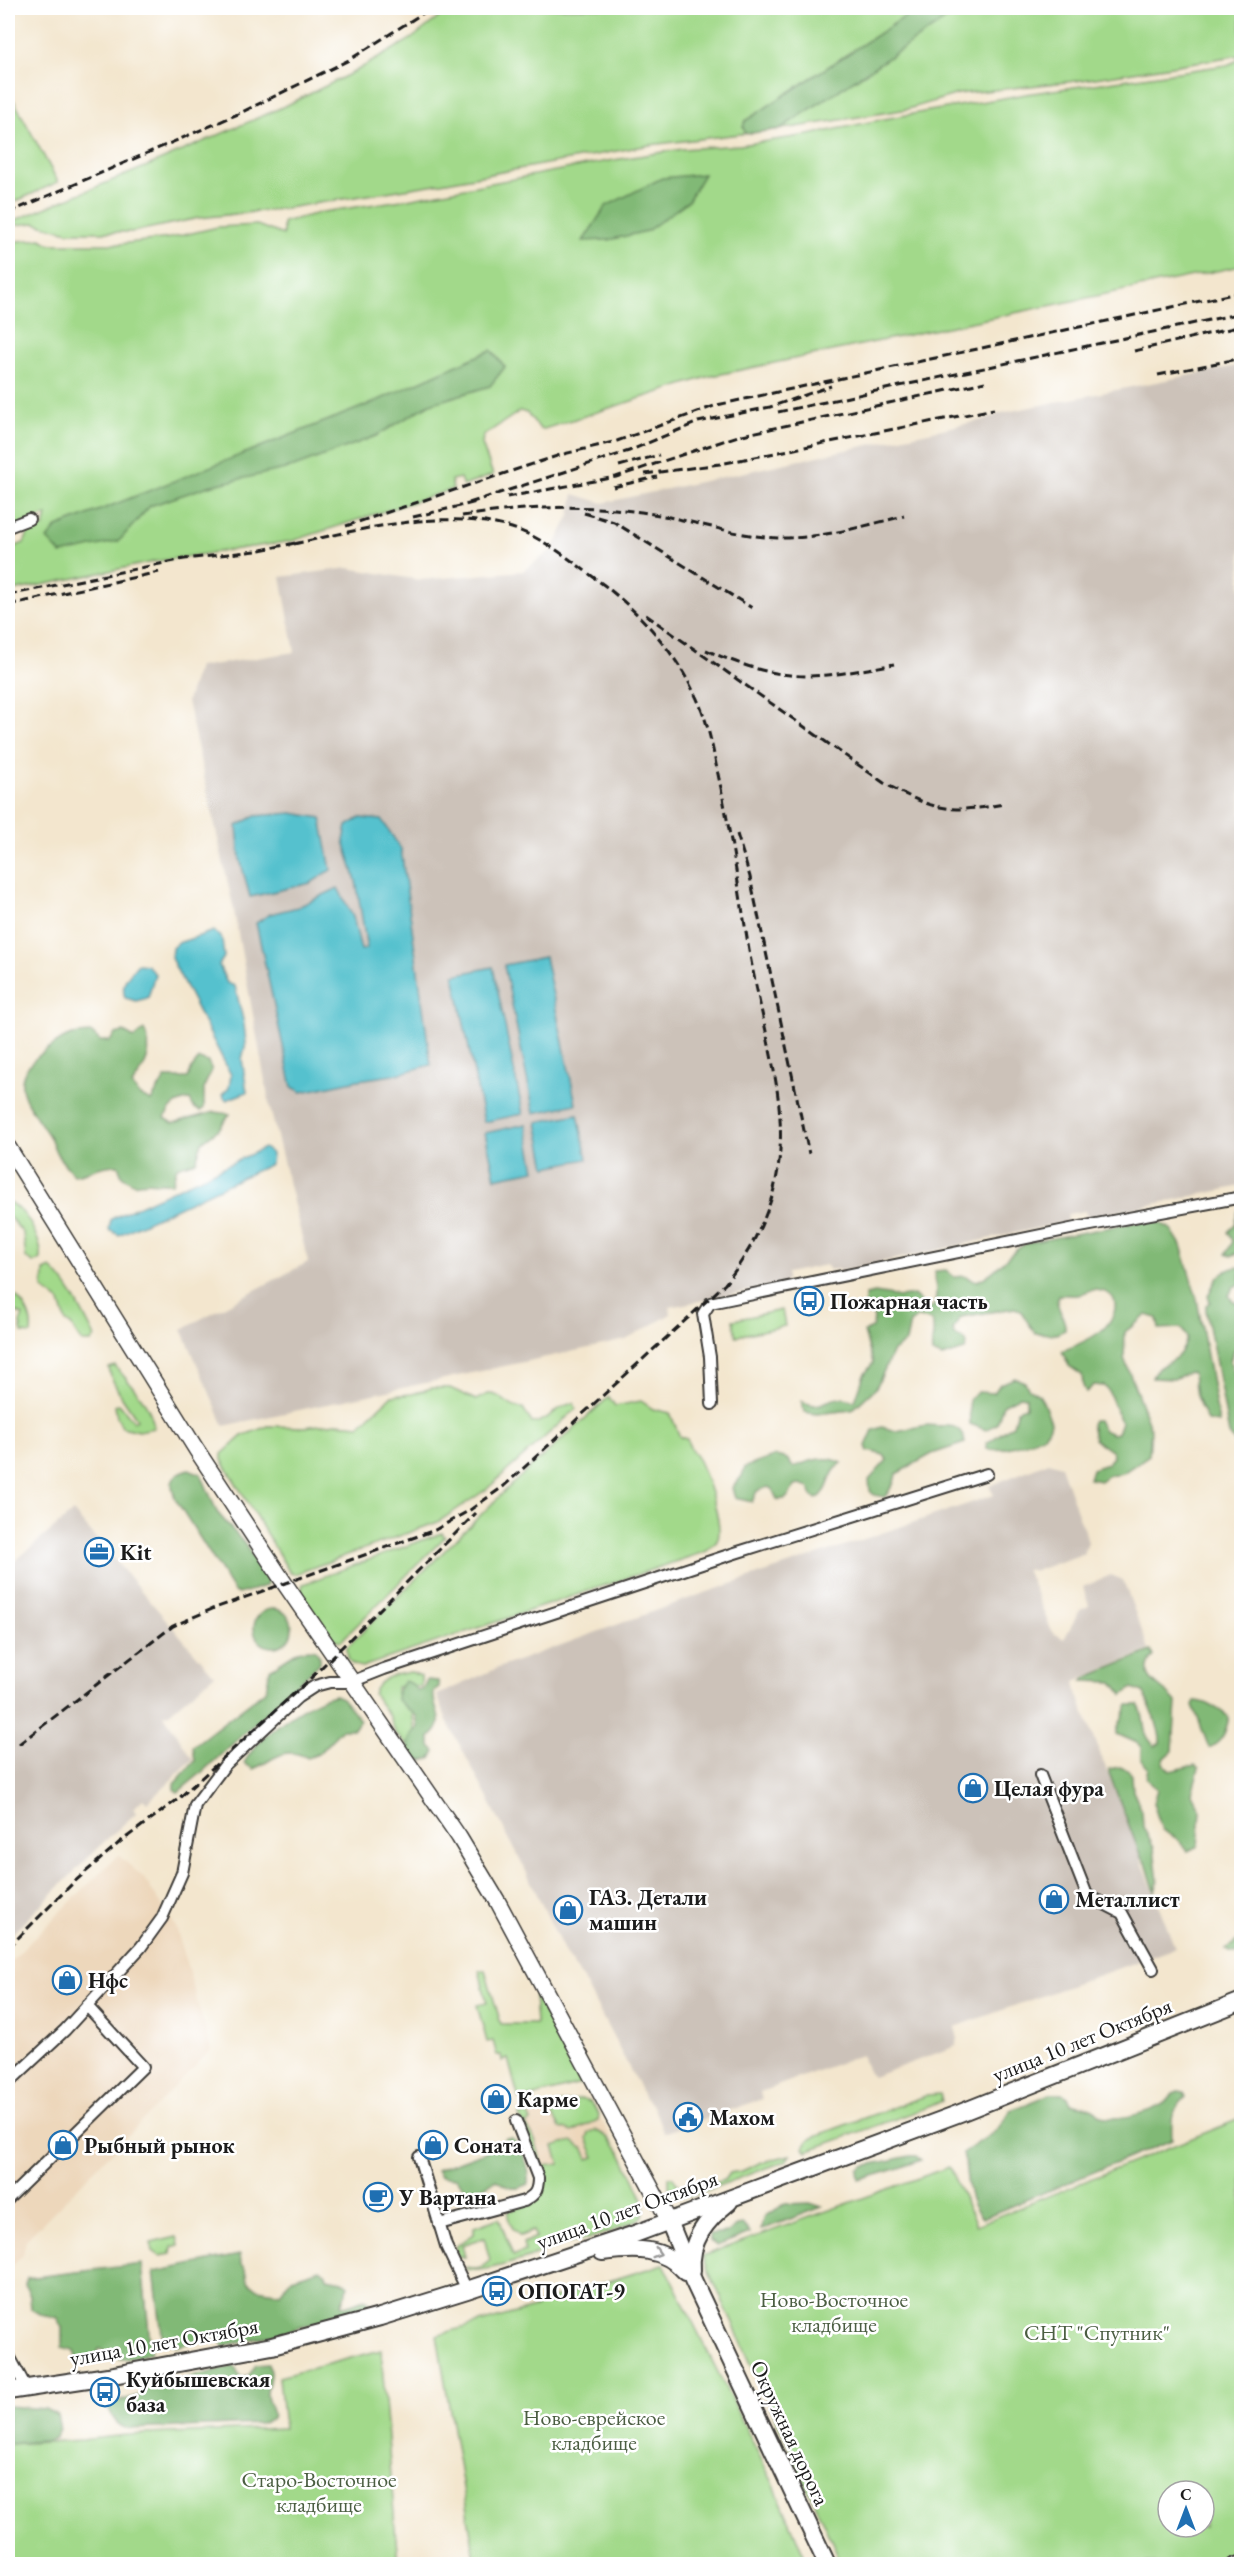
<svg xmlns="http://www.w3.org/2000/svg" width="1249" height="2572" viewBox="0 0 1249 2572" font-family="'EB Garamond',serif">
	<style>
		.built { fill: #edd7bb }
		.industrial { fill: #ccc2b9 }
		.green { fill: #a2d98a; stroke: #5f7a53; stroke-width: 1.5; fill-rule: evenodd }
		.forest { fill: #81b976; stroke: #4e6a49; stroke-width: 1.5 }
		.water { fill: #55c1ce; stroke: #386e75; stroke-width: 1.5 }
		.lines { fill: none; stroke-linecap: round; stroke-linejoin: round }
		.street-casing { stroke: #3c3a37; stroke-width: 14 }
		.secondary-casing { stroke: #3c3a37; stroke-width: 18 }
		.primary-casing { stroke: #3c3a37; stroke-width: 20 }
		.street { stroke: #fff; stroke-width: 10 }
		.secondary { stroke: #fff; stroke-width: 15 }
		.primary { stroke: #fff; stroke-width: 16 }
		.rail { stroke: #1c1c1c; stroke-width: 3; stroke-dasharray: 9 4.5; stroke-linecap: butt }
		.oneway { stroke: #999 }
		.labels { text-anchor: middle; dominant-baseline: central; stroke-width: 5; stroke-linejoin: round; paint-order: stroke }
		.poi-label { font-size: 22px; font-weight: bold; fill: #1c1c1c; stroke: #fff; text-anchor: start }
		.street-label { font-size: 22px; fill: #1c1c1c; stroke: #fff }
		.park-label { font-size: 22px; fill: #4b5e42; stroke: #fff }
	</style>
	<rect width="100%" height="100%" fill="#fff"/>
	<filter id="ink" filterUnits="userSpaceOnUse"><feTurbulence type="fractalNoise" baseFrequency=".0167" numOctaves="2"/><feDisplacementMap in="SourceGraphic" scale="12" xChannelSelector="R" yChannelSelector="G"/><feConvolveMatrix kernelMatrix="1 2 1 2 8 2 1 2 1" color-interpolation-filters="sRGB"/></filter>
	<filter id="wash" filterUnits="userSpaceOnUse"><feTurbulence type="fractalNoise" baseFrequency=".008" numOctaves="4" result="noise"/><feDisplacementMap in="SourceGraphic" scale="24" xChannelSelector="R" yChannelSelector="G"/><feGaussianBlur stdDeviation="1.35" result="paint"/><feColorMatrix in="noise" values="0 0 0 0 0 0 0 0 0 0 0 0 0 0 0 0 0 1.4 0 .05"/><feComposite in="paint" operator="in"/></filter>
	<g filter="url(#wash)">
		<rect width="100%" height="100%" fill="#f3e6ce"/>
		<g class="built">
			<polygon points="118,1855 143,1877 176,1927 211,2050 26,2240 23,2255 8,2270 8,1964"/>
			<polygon points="580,2099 589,2101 594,2106 611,2138 599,2131 595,2156 588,2159 572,2141 565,2145 560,2164 543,2166 535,2140 526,2124 531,2121 527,2113"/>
		</g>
		<g class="industrial">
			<polygon points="1241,365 1241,1186 1087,1218 1085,1211 1068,1214 1066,1222 841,1271 838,1269 830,1270 826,1265 787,1273 787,1280 783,1284 670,1307 671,1314 626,1340 224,1426 182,1329 308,1262 270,1108 233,906 187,701 198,667 295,652 281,577 348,568 420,580 523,571 553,549 570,515 574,494 603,503 988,419 997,414"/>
			<polygon points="1049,1462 1061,1466 1088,1542 1083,1554 1034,1571 1026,1569 1052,1632 1064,1639 1080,1610 1089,1606 1083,1587 1111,1575 1123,1580 1149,1650 1075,1681 1077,1693 1175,1948 955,2027 958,2039 956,2046 873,2077 869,2073 861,2055 760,2092 762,2099 664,2133 653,2106 645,2098 582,1978 566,1955 522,1863 448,1723 437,1695 498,1668 693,1597 994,1495 989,1486"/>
			<polygon points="73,1512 214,1675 169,1713 164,1715 193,1759 147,1803 143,1799 133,1808 136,1813 106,1840 8,1938 8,1567"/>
		</g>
		<g class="green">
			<polygon points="451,8 1241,8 1241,55 1076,81 958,94 908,109 790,128 650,145 430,185 281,209 199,218 132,232 68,232 35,223 8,226 8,223 145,167 285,106 354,72 411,39"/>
			<polygon points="1241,59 1241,266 707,377 541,430 527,413 520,411 483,436 482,444 493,475 463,486 460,478 451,480 453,489 292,541 158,561 8,592 8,549 24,543 30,529 44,527 47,515 8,530 8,242 41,239 50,244 120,244 170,238 218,227 257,225 283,235 283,222 323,212 402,200 608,161 682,149 740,145 809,135 884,119 1026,94 1227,65"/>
			<polygon points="8,90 58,182 8,205"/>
			<path d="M8,1201C11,1204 16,1207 20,1210C30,1219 43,1246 41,1259L33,1263L26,1258L23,1233L8,1215Z"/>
			<path d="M51,1268C71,1286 83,1314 95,1337L91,1342H82L71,1325L66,1322L60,1302L43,1289L44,1271Z"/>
			<path d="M8,1295L17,1297C27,1309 33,1319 31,1334L22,1333L20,1323L23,1315L8,1309Z"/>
			<polygon points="782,1310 785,1326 736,1336 733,1320"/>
			<path d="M115,1366C130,1384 152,1404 154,1428L139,1431L122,1427L117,1417L115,1406L119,1404L134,1421L137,1419L120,1394L111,1377L109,1368Z"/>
			<path d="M432,1388H450L476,1400C480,1398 484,1395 489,1394C504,1394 507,1409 523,1408L532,1423C547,1423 557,1405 574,1403L576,1409L487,1489L438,1522L295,1574L290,1573L222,1460V1454L242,1436L268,1426L304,1427L336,1423L360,1425L391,1396L412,1394Z"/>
			<path d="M609,1397L615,1406L641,1401L653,1409L670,1413L680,1437L687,1439C689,1450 696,1454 700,1463C706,1478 725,1526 717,1541C715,1544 710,1548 707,1551L362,1667C349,1665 347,1660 347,1647L511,1485Z"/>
			<polygon points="442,1533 445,1537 341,1641 328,1638 300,1594 303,1584"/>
			<path d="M411,1672L421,1676V1686L396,1687V1694L411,1704L415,1731L428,1755L407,1746L395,1732L389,1716L373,1694C380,1676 395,1675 411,1672Z"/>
			<polygon points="479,1970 485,1970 501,2024 536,2024 534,1995 582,2080 580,2084 519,2100 508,2059 502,2061 501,2055 497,2055 493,2041 487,2042 477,2005 487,2003"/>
			<polygon points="940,2094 942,2101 931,2106 807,2151 804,2148 808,2141 818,2135 927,2095"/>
			<path d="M580,2099C590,2101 593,2105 599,2114L598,2120L572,2132L560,2128L549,2109L551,2106Z"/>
			<path d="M527,2113L531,2121L526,2124L535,2140L543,2166L560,2164L554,2147L572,2141L584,2149L588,2159L595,2157L587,2139L589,2133L595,2130C622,2140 631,2177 644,2201C645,2207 645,2213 640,2218C628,2227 590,2239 575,2242C567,2244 559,2242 552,2246C548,2247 544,2251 540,2253C528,2259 475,2275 465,2269L467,2267C477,2269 483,2268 490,2260L484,2238L462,2245L465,2257L457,2256L455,2247L474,2234V2227L499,2218L513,2256L525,2251L523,2243L536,2237L533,2231L520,2236L512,2227L508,2217L509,2211L535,2202L544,2187L519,2115Z"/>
			<path d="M1237,2120L1242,2121L1241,2550L1203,2564H842L702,2256L949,2167L976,2225ZM1168,2491H1204V2527H1168Z"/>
			<polygon points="790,2155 786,2161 694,2195 681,2196 672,2193 669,2186 669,2177 673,2177 682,2192 724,2180 729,2173 742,2171 762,2162"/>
			<polygon points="177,2237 179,2245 172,2247 171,2254 160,2256 153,2251 151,2243"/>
			<polygon points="664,2264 773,2483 808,2564 476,2564 437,2335 537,2307 541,2302"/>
			<polygon points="381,2350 398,2564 8,2564 8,2444 82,2440 126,2435 284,2428 279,2377"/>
		</g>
		<g class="forest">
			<polygon points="918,8 964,8 780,129 746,134 743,127 745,121"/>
			<polygon points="704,174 688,201 647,231 609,240 583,241 606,206 662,178"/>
			<polygon points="491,350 505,367 490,386 430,404 376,436 294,467 209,486 150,506 119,541 61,554 47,539 57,527 372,403"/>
			<path d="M144,1030C155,1051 145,1068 132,1085L139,1095L151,1101L165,1078H188L192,1068L199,1059L208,1062L212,1070L204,1087V1108L200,1111L194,1108L190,1100C177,1101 170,1107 165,1118L173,1123L214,1112L230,1114L219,1129L202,1142L196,1161L177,1167L172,1183C158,1184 147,1180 134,1184L122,1176L118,1165C99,1165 92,1172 74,1175C69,1169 63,1163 59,1157C54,1151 53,1142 49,1136C28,1103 2,1081 45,1051C65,1037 66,1034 92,1033L100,1041H110L115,1034L124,1032L134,1038Z"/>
			<polygon points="1241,1208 1241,1252 1231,1256 1226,1254 1233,1241 1228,1232 1235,1225 1238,1211"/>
			<path d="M1153,1219L1171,1229L1181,1245L1197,1299L1219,1423L1207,1421L1196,1396L1193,1374L1189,1372L1174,1379L1152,1378C1157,1359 1181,1368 1187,1337L1181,1328L1159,1329L1157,1318L1147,1315L1125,1332L1124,1358L1151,1430L1149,1455L1123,1473L1108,1475L1100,1481L1089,1479L1092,1469L1107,1464L1113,1457L1112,1452L1094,1439L1091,1424L1093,1420H1098L1103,1430L1112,1434L1117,1433L1121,1422L1108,1390L1104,1386L1094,1385L1086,1392L1083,1386L1082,1375L1069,1366L1062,1351C1075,1346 1088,1340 1100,1332C1117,1318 1125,1292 1095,1290C1087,1289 1084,1294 1078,1295C1072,1296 1066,1294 1059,1295C1053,1307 1067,1317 1065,1330L1056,1334L1035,1333L1020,1310L1015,1308L961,1317L953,1330L954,1335L965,1340L967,1345L965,1350L942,1357L932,1353C930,1342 936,1333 932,1321L918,1317L910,1323L906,1342L893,1351L876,1388L852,1410L816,1414L805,1412L802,1407V1401C819,1411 825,1399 840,1398C844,1397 851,1400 855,1401L864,1375L873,1363L864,1332L873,1327L874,1317L864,1305L866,1295L875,1293L900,1297L914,1295L928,1308L933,1307C939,1297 934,1283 935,1271L946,1270L954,1277L964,1276L977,1281C996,1274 1008,1252 1027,1243Z"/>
			<path d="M1237,1267L1241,1268V1284L1233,1287L1229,1296L1233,1301L1241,1303V1348L1234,1350L1230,1361L1236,1378L1241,1381V1446L1235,1442L1229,1434L1206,1310V1305L1210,1302L1208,1296C1215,1280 1219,1271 1237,1267Z"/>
			<path d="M1015,1378L1025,1382L1029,1389L1039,1395L1044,1403L1051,1422C1050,1427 1048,1432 1044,1435C1035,1441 996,1454 987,1448V1443L1013,1425L1017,1410L1026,1407V1397L1020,1396L1003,1405L997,1424L986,1430L970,1424L969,1399L978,1392L994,1393L1000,1384Z"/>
			<path d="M927,1425C946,1428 961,1420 965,1443L932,1454L896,1474L894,1483L885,1497L874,1495L870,1491L869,1480L887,1460L884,1455L868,1451L866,1446L873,1430L882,1427L896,1431Z"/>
			<path d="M776,1456L787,1459L793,1467C809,1461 825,1454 842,1463C826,1474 833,1488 817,1499L812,1497L809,1487L800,1484L795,1485C790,1493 788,1502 777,1499L772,1489L768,1487L757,1491L752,1502L735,1498L732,1488L742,1476L745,1467Z"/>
			<path d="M189,1469L201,1474L217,1512L244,1543L268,1581L266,1586L239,1594L234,1592L176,1500C169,1483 170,1475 189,1469Z"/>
			<circle cx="273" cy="1628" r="19"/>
			<polygon points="309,1649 316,1650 320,1657 320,1663 200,1774 178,1792 174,1789 174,1784 195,1761 193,1746 266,1690 270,1669 298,1651"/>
			<path d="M1151,1651L1154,1656C1135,1680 1164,1685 1176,1702L1173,1751L1165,1758L1163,1763L1170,1771L1195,1765L1199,1768L1192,1793L1201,1811L1198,1846L1188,1851L1176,1838L1162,1830L1153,1803L1157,1789L1146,1779L1148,1768L1141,1760V1747L1137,1743L1117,1734V1729L1128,1705H1138C1148,1717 1138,1731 1155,1746L1160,1743C1161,1730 1149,1703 1143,1692L1133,1688L1123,1695L1113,1682L1083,1681L1088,1677Z"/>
			<path d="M427,1680L438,1681L439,1687L434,1691C431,1711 450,1721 430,1737V1746L435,1751L431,1759L422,1761L409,1755C406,1745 409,1735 418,1728L416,1716L397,1700L398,1690L404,1681L412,1684L417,1690L423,1688Z"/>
			<path d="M335,1695L342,1698L360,1720L354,1729H342L318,1754L308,1758C283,1745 275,1760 253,1769L244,1763C258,1736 306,1701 335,1695Z"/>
			<path d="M1195,1701C1206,1701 1220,1710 1229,1717C1226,1731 1223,1742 1209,1748L1193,1705Z"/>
			<polygon points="1120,1767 1129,1771 1132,1775 1133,1791 1142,1811 1143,1827 1154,1848 1158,1881 1155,1892 1146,1863 1141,1857 1109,1773 1109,1769"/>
			<polygon points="1241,1938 1241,1937 1241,1958 1240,1954 1230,1952 1226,1949"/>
			<path d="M1179,2091L1184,2092L1186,2097C1170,2113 1171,2119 1172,2140L982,2218C964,2199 969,2176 963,2153L997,2130L1011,2110L1051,2094H1063L1068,2097L1070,2102C1077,2106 1086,2105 1093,2109C1099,2112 1100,2118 1109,2118C1125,2119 1168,2109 1173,2093Z"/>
			<path d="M506,2138H512C524,2148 529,2169 528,2184C513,2192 509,2188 496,2180L484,2187L465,2189L455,2178L440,2176L436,2170L488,2151Z"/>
			<polygon points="910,2156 916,2156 921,2160 900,2168 859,2180 858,2170 863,2166"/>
			<polygon points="810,2203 822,2207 761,2230 765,2216 785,2204"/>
			<polygon points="743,2225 750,2233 717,2246 710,2241 710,2235 728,2233 737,2226"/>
			<polygon points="240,2255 241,2263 246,2269 248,2281 258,2289 280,2293 292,2278 320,2269 326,2274 327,2278 342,2281 349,2286 341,2304 345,2306 365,2299 368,2301 367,2308 274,2335 223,2346 219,2338 214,2337 178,2346 163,2342 154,2272"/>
			<path d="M142,2264L151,2352C143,2356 126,2361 116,2358C109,2355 106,2350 98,2349L94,2360L77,2362L74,2350L62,2347V2327L58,2319L41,2315L31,2309L30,2296L25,2285L27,2278Z"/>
			<path d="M268,2364C273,2374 267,2385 267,2395C267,2404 275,2410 272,2419L261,2424L128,2429C117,2426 110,2416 108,2405L143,2394L145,2389L234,2366L239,2375L244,2378L249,2375L256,2365Z"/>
			<polygon points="8,2406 45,2409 57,2415 60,2429 55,2438 45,2441 8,2444"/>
		</g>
		<g class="water">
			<polygon points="292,813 321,818 331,870 311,883 250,897 240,859 237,826 255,816"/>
			<polygon points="360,818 382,820 401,849 431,1065 393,1075 358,1080 302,1092 292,1087 256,923 270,914 298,907 338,888 353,917 361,950 367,949 356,881 344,841 347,826"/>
			<polygon points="214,931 222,939 224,957 219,965 227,983 235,986 244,1024 246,1043 242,1059 247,1092 226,1100 222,1095 229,1088 231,1075 171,958 172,948 178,943"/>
			<polygon points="545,957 576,1104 534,1113 504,965"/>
			<path d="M138,964L147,965L155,974L148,998L136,1001L125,998C120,982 128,976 138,964Z"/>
			<polygon points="493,967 523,1114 484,1122 454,975"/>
			<polygon points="578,1114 587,1159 546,1167 537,1122"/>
			<polygon points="526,1124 535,1170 495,1178 485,1133"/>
			<polygon points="264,1148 272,1154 271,1164 119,1235 109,1230 111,1219"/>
		</g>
	</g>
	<g filter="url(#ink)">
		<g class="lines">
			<g class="street-casing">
				<g id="street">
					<polyline points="8,527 29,519"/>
					<polyline points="712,1404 710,1357 703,1314 710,1303 1080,1227 1242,1197"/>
					<polyline points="1040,1775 1087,1895 1122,1913 1153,1969"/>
					<polyline points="8,2083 65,2030 141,1947 162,1918 182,1873 195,1805 225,1765 298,1697 315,1686 330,1682 351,1682 384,1669 735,1553 987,1474"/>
					<polyline points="419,2157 446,2246 467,2290"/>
					<polyline points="8,2199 143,2067 87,2006"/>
					<path d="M439,2224L524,2201C535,2195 538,2191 538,2178L516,2121"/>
					<polyline points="8,2354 27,2389"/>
					<polyline points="1233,2564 1242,2561"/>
				</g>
			</g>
			<g class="secondary-casing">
				<polyline id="secondary" points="8,1147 196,1449 285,1584 459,1837 498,1902 669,2221"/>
			</g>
			<g class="primary-casing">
				<g id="primary">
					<polyline points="669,2221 693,2280 827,2564"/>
					<path d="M602,2252C635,2248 663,2246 686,2272"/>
					<path d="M692,2271C689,2241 706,2220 729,2202"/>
					<polyline points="8,2391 108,2376 272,2346 380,2317 467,2290 632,2235 960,2113 1242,2001"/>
				</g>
			</g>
			<use href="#street" class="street"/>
			<use href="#secondary" class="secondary"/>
			<use href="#primary" class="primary"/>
			<g class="rail">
				<polyline points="8,213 238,114 349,60 431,8"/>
				<polyline points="1134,351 1242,326"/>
				<polyline points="1158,375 1242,358"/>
				<polyline points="778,412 1242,313"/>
				<polyline points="619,466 659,455"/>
				<polyline points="645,474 720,464 994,409"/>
				<polyline points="613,487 657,477"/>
				<polyline points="507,497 616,477 738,436 985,382"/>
				<polyline points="469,503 629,451 698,422 770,407 831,386"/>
				<polyline points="584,513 614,522 752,608"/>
				<path d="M462,516C526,507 589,503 653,514C695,521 735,536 778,538C821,539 863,526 904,516"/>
				<polyline points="413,517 477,502"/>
				<polyline points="346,526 560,455 617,441 717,405 1242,292"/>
				<polyline points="8,595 184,559 256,551 295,543"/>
				<polyline points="8,605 159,572"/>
				<path d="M646,615L884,783C932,810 950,814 1004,804"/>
				<path d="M706,650C784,684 813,680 894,664"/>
				<polyline points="737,834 750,877 809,1154"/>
				<path d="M19,1744L173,1626L212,1609L435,1530L470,1510L504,1486L725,1284C817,1166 772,1079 749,950C740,896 732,842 721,788C715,762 711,733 701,708C681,659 646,618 604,585C582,569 561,551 536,538C466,501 362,529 289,545"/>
				<polyline points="8,1948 73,1883 120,1842 177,1800 309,1680 476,1513"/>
			</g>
		</g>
		<defs><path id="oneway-chevron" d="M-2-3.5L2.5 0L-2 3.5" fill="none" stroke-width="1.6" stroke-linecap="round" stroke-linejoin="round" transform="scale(1.5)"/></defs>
		<use class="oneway" href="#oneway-chevron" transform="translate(657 2253) rotate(17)"/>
	</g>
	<defs>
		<g id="bus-ring" transform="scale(1.5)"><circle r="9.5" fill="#fff" stroke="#1f6fb2" stroke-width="1.5"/><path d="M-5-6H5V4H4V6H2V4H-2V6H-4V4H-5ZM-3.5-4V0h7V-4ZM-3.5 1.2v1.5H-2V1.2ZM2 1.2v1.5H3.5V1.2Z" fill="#1f6fb2"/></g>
		<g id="office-ring" transform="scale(1.5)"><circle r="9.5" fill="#fff" stroke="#1f6fb2" stroke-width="1.5"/><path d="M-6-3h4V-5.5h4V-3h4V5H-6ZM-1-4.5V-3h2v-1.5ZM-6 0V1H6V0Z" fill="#1f6fb2"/></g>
		<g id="shop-ring" transform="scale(1.5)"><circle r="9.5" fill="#fff" stroke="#1f6fb2" stroke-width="1.5"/><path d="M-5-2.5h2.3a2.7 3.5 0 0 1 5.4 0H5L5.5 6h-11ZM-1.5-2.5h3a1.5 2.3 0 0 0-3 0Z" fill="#1f6fb2"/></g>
		<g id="civic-ring" transform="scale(1.5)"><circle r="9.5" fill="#fff" stroke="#1f6fb2" stroke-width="1.5"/><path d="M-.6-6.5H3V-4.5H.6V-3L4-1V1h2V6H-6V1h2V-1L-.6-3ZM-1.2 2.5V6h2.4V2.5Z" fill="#1f6fb2"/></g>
		<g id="cafe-ring" transform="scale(1.5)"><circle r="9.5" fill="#fff" stroke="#1f6fb2" stroke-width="1.5"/><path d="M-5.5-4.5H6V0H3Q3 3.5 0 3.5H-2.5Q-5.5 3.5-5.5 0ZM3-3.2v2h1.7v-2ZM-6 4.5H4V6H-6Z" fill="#1f6fb2"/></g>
	</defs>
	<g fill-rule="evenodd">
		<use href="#bus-ring" x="809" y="1301"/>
		<use href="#office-ring" x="99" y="1552"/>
		<use href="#shop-ring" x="973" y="1788"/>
		<use href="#shop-ring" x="1054" y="1899"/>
		<use href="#shop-ring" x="568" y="1910"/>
		<use href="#shop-ring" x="67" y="1980"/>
		<use href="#shop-ring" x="496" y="2099"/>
		<use href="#civic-ring" x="688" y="2117"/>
		<use href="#shop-ring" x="63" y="2145"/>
		<use href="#shop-ring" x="433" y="2145"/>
		<use href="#cafe-ring" x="378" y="2197"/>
		<use href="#bus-ring" x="497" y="2291"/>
		<use href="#bus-ring" x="105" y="2392"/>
	</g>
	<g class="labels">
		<g class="poi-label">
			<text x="830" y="1301">Пожарная часть</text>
			<text x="120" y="1552">Kit</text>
			<text x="994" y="1788">Целая фура</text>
			<text x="589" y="1897">ГАЗ. Детали<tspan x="589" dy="25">машин</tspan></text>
			<text x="1075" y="1899">Металлист</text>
			<text x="88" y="1980">Нфс</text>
			<text x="517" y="2099">Карме</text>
			<text x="709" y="2117">Махом</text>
			<text x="84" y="2145">Рыбный рынок</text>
			<text x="454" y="2145">Соната</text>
			<text x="399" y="2197">У Вартана</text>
			<text x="518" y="2291">ОПОГАТ-9</text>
			<text x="126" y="2379">Куйбышевская<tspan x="126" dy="25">база</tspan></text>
		</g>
		<g class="street-label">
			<text transform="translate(1082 2040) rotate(-22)">улица 10 лет Октября</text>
			<text transform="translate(627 2210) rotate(-20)">улица 10 лет Октября</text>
			<text transform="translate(164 2342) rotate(-10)">улица 10 лет Октября</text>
			<text transform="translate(790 2433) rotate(65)">Окружная дорога</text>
		</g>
		<g class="park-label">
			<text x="834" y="2299">Ново-Восточное<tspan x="834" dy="25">кладбище</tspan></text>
			<text x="1097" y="2332">СНТ "Спутник"</text>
			<text x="594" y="2417">Ново-еврейское<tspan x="594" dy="25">кладбище</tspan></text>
			<text x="319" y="2479">Старо-Восточное<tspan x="319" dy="25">кладбище</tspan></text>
		</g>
	</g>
	<rect width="1249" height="2572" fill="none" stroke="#fff" stroke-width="30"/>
	<g transform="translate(1186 2509)"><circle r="28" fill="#ffffff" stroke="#a4a4a4" stroke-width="1.5"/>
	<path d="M0-4.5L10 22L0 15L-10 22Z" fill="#1f6fb2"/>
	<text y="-9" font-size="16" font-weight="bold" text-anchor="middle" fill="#1c1c1c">С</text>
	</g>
</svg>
